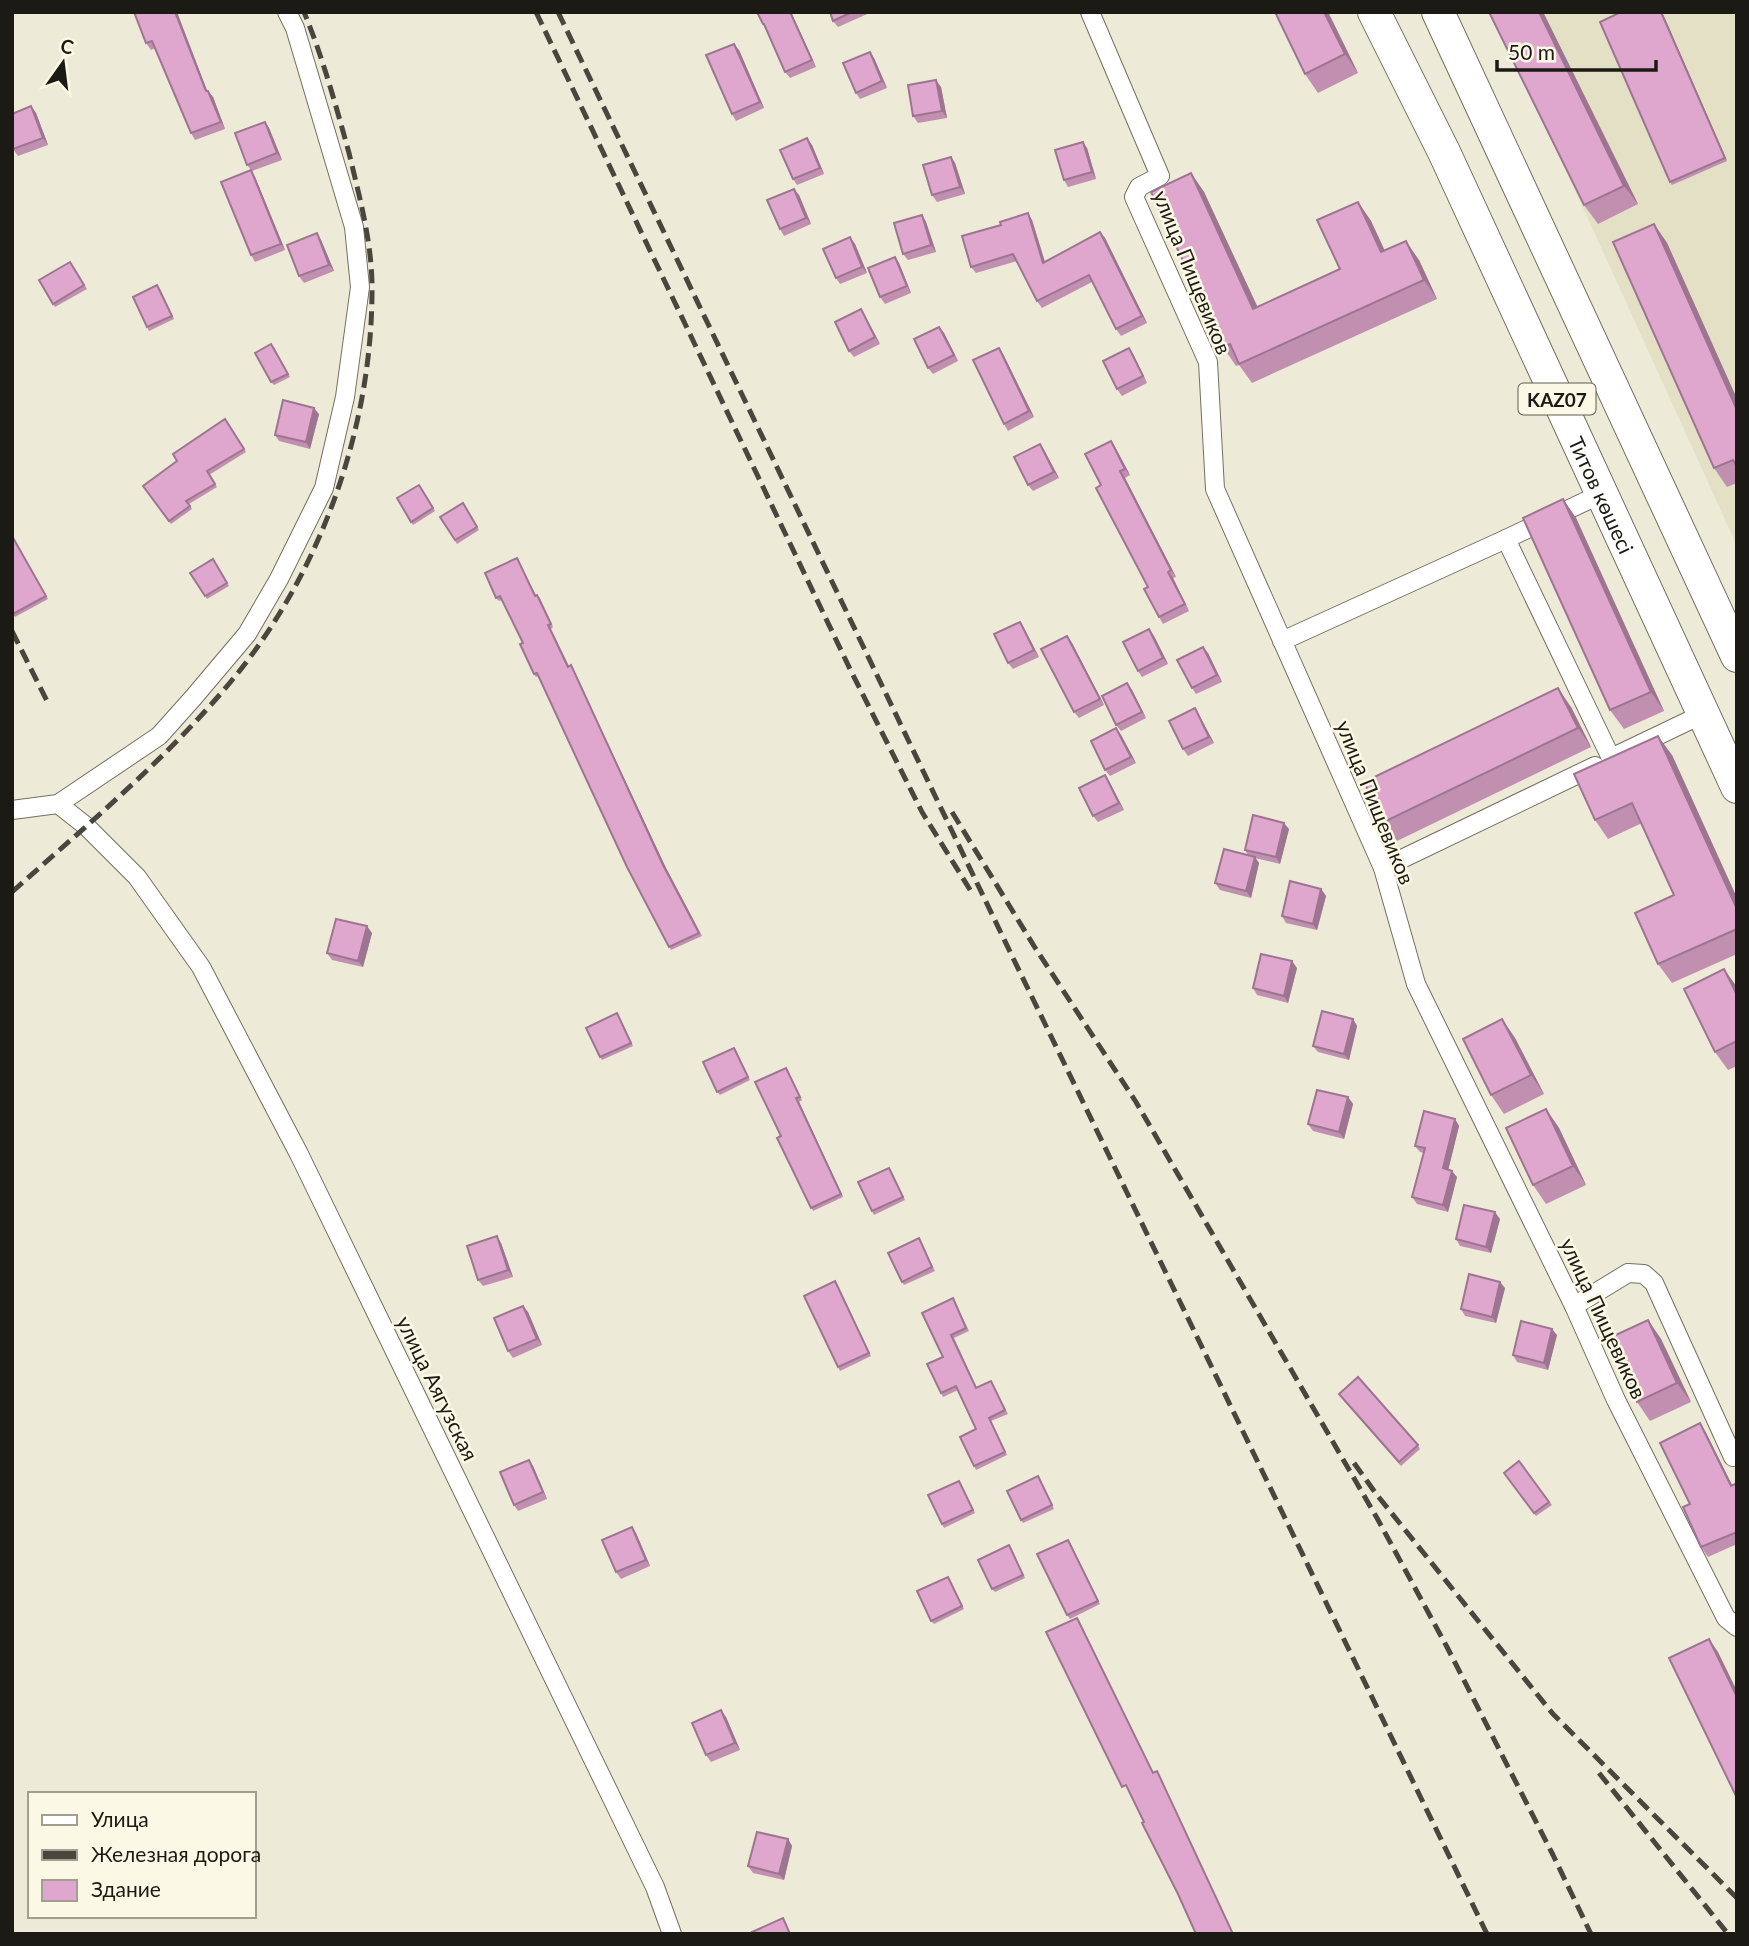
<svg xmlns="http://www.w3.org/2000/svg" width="1749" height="1946" viewBox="0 0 1749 1946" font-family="Lato,sans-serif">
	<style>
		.built { fill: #e4e0c6 }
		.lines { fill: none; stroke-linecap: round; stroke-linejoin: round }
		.street-casing { stroke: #737060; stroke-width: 20 }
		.highway-casing { stroke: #737060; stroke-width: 34 }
		.street { stroke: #fff; stroke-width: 18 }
		.highway { stroke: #fff; stroke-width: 32 }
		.rail { stroke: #49463e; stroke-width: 5; stroke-dasharray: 14 7; stroke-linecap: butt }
		.wall { fill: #c190b1 }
		.shaded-wall { fill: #9d7590 }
		.building { fill: #e0a7ce; stroke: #9d7590; stroke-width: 2 }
		.labels { text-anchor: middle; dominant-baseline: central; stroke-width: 5; stroke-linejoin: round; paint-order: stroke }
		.shield { fill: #fbf8e5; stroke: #5f5d53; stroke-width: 2 }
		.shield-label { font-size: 19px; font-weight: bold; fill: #1c1a14 }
		.street-label { font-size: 21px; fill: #1c1a14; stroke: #fbf8e5 }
	</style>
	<rect width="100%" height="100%" fill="#eeead8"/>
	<polygon class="built" points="1491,12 1737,12 1737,546 1513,54"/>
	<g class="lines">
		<g class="street-casing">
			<g id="street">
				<polyline points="1090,12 1160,176 1139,187 1134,197 1208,362 1215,489 1383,868 1416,984 1574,1306 1616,1400 1726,1618 1737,1627"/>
				<polyline points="1601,494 1506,539 1611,758 1703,714"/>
				<polyline points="1282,641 1506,539"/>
				<polyline points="58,804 159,736 193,698 247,634 279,579 324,488 345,397 360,287 354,227 295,28 287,12"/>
				<polyline points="12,810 58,804 86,826 137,877 201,967 299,1154 655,1887 672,1934"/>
				<polyline points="1383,868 1595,766"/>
				<polyline points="1574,1306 1628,1273 1644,1274 1654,1283 1733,1457"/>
			</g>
		</g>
		<g class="highway-casing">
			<g id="highway">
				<path id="s1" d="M1374,12L1444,152L1737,787"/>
				<polyline points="1438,12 1737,656"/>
			</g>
		</g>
		<use href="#street" class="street"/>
		<use href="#highway" class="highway"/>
		<g class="rail">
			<polyline points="536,12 850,669 922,812 972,893"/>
			<polyline points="558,12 1014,960 1487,1934"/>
			<polyline points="12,631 48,703"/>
			<polyline points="952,812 1034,946 1136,1102 1377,1518 1447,1647 1553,1855 1591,1934"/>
			<path d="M12,892C88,824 168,758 233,679C320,573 371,431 372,294C373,246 360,199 349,153C336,106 323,58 304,12"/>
			<polyline points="1354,1463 1377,1495 1553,1714 1737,1898"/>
			<polyline points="1599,1773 1728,1934"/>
		</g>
	</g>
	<g class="wall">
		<polygon points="134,12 208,91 213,97 225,129 195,140 191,133 155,48 151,50 146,43"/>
		<polygon points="757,12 791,12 816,67 790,78 785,72 767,31 763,24"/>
		<polygon points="830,12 872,12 838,27 833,21"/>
		<polygon points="1275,12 1328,12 1358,73 1318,93 1305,74"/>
		<polygon points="1489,12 1543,12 1638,204 1598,224 1584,205"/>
		<polygon points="1621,12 1662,12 1727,161 1672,185 1670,182"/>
		<polygon points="739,50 764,108 736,121 732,114"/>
		<polygon points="874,58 887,88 860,99 856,93"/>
		<polygon points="941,87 947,118 918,123 913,116"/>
		<polygon points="31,106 36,113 48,145 18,156 13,149"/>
		<polygon points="265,122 269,128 282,160 252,171 247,165"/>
		<polygon points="812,145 824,174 797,185 793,179"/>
		<polygon points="1087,148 1096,179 1068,187 1064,180"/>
		<polygon points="951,157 955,163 965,194 937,202 932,195"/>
		<polygon points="251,170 255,177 285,250 255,262 251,255"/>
		<polygon points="1191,173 1204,192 1257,307 1340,269 1358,202 1371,221 1385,251 1419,260 1437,299 1252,383 1239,365 1236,366 1223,347"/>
		<polygon points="799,195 811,224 784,236 780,229"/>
		<polygon points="922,215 926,222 936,252 908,260 903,254"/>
		<polygon points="1032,220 1045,262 1100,232 1105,238 1147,323 1121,336 1116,329 1092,282 1042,308 1037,301 1017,261 976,273 971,267"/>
		<polygon points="1654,224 1667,243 1737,399 1737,483 1727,487 1714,468"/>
		<polygon points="317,233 321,240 334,271 304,283 299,276"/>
		<polygon points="850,237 855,244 867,273 840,284 836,278"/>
		<polygon points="895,257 899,263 911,293 885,304 880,297"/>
		<polygon points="70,262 87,289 55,307 53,304"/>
		<polygon points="160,289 174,319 149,331 147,327"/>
		<polygon points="861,309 865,316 880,344 854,357 849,351"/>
		<polygon points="939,327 944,333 958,361 933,374 928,368"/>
		<polygon points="274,347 290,377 274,385 271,382"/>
		<polygon points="1003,354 1034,417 1008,431 1004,424"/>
		<polygon points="1133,354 1147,383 1122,396 1117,389"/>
		<polygon points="319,414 310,449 279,441 275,435"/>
		<polygon points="225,419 246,452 209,475 217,487 189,504 192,509 171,524 143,486 177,461"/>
		<polygon points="1111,441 1115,447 1130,475 1125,478 1176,577 1173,578 1189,611 1163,624 1159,617 1148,587 1101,485"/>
		<polygon points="1044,450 1059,478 1033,491 1028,485"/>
		<polygon points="419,485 435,511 413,525 397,498"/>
		<polygon points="1563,499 1576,518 1664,711 1624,729 1610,710"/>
		<polygon points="463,503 479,530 457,544 440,517"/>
		<polygon points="12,535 48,599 15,617 12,613"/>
		<polygon points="517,558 536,595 540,598 553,627 551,629 569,666 573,669 666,868 702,936 671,950 538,676 536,677 534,674 523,643 502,600 499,601 496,598"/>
		<polygon points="213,559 229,586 207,599 190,573"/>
		<polygon points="1020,622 1039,657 1013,669 1008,663"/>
		<polygon points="1149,629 1154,636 1168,664 1142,677 1138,671"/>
		<polygon points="1072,643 1104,705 1079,718 1074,712"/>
		<polygon points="1208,653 1222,682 1196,694 1192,688"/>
		<polygon points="1127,683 1132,690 1146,718 1121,731 1116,725"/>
		<polygon points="1571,707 1591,747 1397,841 1384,822"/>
		<polygon points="1199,715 1214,743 1188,756 1183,749"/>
		<polygon points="1121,735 1136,763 1110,776 1105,770"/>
		<polygon points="1672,755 1737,898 1737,954 1672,983 1658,964 1674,895 1642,823 1608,839 1595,820"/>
		<polygon points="1105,775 1124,810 1098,822 1093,816"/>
		<polygon points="1289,829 1280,864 1255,858 1259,863 1251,898 1220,890 1215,883 1248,855 1245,850"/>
		<polygon points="1321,889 1326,896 1317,930 1286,923 1282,916"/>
		<polygon points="372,933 363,967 332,960 327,953"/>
		<polygon points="1297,968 1288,1003 1257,995 1253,988"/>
		<polygon points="1737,987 1737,1066 1728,1070 1715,1052"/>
		<polygon points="619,1017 633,1046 602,1060 600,1057"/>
		<polygon points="1353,1019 1357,1026 1349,1060 1318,1052 1313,1046"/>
		<polygon points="1502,1019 1515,1038 1544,1094 1504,1114 1491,1095"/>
		<polygon points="736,1051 750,1080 720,1095 717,1092"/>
		<polygon points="788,1071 802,1100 799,1102 843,1197 813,1211 781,1136"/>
		<polygon points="1348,1097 1353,1104 1344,1139 1313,1131 1308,1124"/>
		<polygon points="1546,1109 1559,1128 1586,1185 1546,1204 1533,1185"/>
		<polygon points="1455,1119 1459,1126 1448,1170 1457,1177 1448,1212 1417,1204 1412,1197 1424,1153 1420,1152 1415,1146"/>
		<polygon points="889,1168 905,1200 874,1215 872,1211"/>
		<polygon points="1500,1219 1491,1253 1460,1246 1456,1239"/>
		<polygon points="919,1238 935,1271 904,1285 902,1282"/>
		<polygon points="501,1243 513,1277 483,1286 478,1280"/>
		<polygon points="835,1281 871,1356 840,1371 838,1367"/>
		<polygon points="1505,1288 1496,1323 1465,1316 1461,1309"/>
		<polygon points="953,1298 969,1331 954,1338 977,1388 991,1381 1008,1414 991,1421 1007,1455 976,1470 974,1466 976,1429 958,1390 943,1397 941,1393 943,1357"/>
		<polygon points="528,1312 542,1345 513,1358 508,1351"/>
		<polygon points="1648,1320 1661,1339 1691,1402 1650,1421 1637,1402"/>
		<polygon points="1557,1335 1548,1370 1517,1362 1513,1355"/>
		<polygon points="1341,1397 1418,1445 1420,1449 1401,1466"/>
		<polygon points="1700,1423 1706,1433 1732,1485 1737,1483 1737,1544 1708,1557 1701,1547 1690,1504"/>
		<polygon points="1519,1461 1552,1505 1536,1516 1504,1473"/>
		<polygon points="533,1466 547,1499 518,1511 514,1505"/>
		<polygon points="1040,1479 1054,1509 1023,1523 1021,1520"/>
		<polygon points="959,1481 975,1513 944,1528 942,1524"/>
		<polygon points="636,1533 650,1566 621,1579 616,1572"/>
		<polygon points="1070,1543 1100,1604 1070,1619 1067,1615"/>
		<polygon points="1011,1548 1025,1578 995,1592 992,1589"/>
		<polygon points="948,1577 964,1609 934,1624 931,1621"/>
		<polygon points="726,1717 740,1750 711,1762 706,1755"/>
		<polygon points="788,1839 792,1846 784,1880 753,1873 748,1866"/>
	</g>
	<g class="shaded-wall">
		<polygon points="175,12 177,12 210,98 206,91"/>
		<polygon points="790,12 791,12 816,67 812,60"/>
		<polygon points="1324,12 1328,12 1358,73 1345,54"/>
		<polygon points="1539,12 1543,12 1638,204 1624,186"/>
		<polygon points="1661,12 1662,12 1727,161 1725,158"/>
		<polygon points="734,44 739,50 764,108 760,102"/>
		<polygon points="870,52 874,58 887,88 882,81"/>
		<polygon points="936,80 941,87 947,118 942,111"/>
		<polygon points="208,91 213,97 225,129 221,122"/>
		<polygon points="31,106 36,113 48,145 43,138"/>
		<polygon points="265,122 269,128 282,160 277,153"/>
		<polygon points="807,138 812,145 824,174 820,168"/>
		<polygon points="1083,142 1087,148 1096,179 1092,172"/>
		<polygon points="951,157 955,163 965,194 960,187"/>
		<polygon points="251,170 255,177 285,250 281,244"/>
		<polygon points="1191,173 1204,192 1267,327 1253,309"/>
		<polygon points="794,189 799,195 811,224 806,218"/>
		<polygon points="1358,202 1371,221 1394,271 1381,252"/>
		<polygon points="1028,213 1032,220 1047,269 1043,263"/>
		<polygon points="922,215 926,222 936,252 931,245"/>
		<polygon points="1654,224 1667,243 1737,399 1737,410"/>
		<polygon points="1100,232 1105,238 1147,323 1142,316"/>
		<polygon points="317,233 321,240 334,271 329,265"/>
		<polygon points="850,237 855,244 867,273 862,267"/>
		<polygon points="1406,241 1419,260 1437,299 1424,280"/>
		<polygon points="895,257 899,263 911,293 907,286"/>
		<polygon points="861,309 865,316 880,344 875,337"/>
		<polygon points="939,327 944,333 958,361 954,355"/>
		<polygon points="999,348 1003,354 1034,417 1029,411"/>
		<polygon points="1129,348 1133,354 1147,383 1143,376"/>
		<polygon points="314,408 319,414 310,449 306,442"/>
		<polygon points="1111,441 1115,447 1130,475 1125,469"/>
		<polygon points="1040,444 1044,450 1059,478 1054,472"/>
		<polygon points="1120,471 1125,478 1176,577 1171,570"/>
		<polygon points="1563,499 1576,518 1664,711 1651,692"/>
		<polygon points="1168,572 1173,578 1189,611 1185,604"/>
		<polygon points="1020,622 1024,628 1039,657 1034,650"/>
		<polygon points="1149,629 1154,636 1168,664 1163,658"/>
		<polygon points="1067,636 1072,643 1104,705 1100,699"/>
		<polygon points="1203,647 1208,653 1222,682 1217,675"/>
		<polygon points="571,665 666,868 702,936 663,865"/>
		<polygon points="1127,683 1132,690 1146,718 1142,712"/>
		<polygon points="1558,688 1571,707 1591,747 1578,728"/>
		<polygon points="1195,708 1199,715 1214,743 1209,737"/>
		<polygon points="1116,728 1121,735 1136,763 1131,757"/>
		<polygon points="1658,736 1672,755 1737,898 1737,909"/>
		<polygon points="1105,775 1109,781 1124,810 1119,803"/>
		<polygon points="1284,823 1289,829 1280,864 1276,857"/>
		<polygon points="1255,857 1259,863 1251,898 1246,891"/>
		<polygon points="1321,889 1326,896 1317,930 1313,924"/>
		<polygon points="367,926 372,933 363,967 358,961"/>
		<polygon points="1292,961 1297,968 1288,1003 1284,996"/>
		<polygon points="1724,969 1737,987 1737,995"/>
		<polygon points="1353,1019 1357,1026 1349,1060 1344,1054"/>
		<polygon points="1502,1019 1515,1038 1544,1094 1531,1075"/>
		<polygon points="1348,1097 1353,1104 1344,1139 1339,1132"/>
		<polygon points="796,1098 799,1102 843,1197 841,1194"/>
		<polygon points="1546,1109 1559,1128 1586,1185 1573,1166"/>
		<polygon points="1455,1119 1459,1126 1447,1175 1443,1168"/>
		<polygon points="1452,1171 1457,1177 1448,1212 1443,1205"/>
		<polygon points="1495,1212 1500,1219 1491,1253 1486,1247"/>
		<polygon points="497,1236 501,1243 513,1277 508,1270"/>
		<polygon points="1500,1282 1505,1288 1496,1323 1492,1317"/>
		<polygon points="523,1306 528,1312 542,1345 537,1339"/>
		<polygon points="1648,1320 1661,1339 1691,1402 1677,1383"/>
		<polygon points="1552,1329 1557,1335 1548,1370 1544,1363"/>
		<polygon points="1700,1423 1706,1433 1737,1495 1731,1486"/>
		<polygon points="529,1460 533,1466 547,1499 543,1492"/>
		<polygon points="632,1527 636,1533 650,1566 646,1560"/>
		<polygon points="1077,1618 1079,1621 1155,1777 1153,1773"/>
		<polygon points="1709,1639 1718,1652 1737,1691 1737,1697"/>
		<polygon points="721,1710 726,1717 740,1750 735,1743"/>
		<polygon points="788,1839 792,1846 784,1880 779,1874"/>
	</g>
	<g class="building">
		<polygon points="134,12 175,12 206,91 208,91 221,122 191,133 152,41 146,43"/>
		<polygon points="757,12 790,12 812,60 785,72 764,24 763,24"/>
		<polygon points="830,12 852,12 833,21"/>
		<polygon points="1275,12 1324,12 1345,54 1305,74"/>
		<polygon points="1489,12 1539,12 1624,186 1584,205"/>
		<polygon points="1621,12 1661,12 1725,158 1670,182 1600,22"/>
		<polygon points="734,44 760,102 732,114 706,55"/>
		<polygon points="870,52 882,81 856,93 843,63"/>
		<polygon points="936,80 942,111 913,116 908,85"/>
		<polygon points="31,106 43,138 13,149 12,147 12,114"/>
		<polygon points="265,122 277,153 247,165 235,133"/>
		<polygon points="807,138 820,168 793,179 780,150"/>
		<polygon points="1083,142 1092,172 1064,180 1055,150"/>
		<polygon points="951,157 960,187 932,195 923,165"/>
		<polygon points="251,170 281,244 251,255 221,182"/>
		<polygon points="1191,173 1253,309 1340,269 1317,220 1358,202 1381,252 1406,241 1424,280 1239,364 1230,344 1223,347 1151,192"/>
		<polygon points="794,189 806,218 780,229 767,200"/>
		<polygon points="1028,213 1043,263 1100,232 1142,316 1116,329 1089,275 1037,301 1013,254 971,267 962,236 1001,225 1000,222"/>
		<polygon points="922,215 931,245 903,254 894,223"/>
		<polygon points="1654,224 1737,410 1737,467 1733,460 1714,468 1613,242"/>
		<polygon points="317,233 329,265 299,276 287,245"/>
		<polygon points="850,237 862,267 836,278 823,249"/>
		<polygon points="895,257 907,286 880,297 868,268"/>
		<polygon points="70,262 84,285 53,304 39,280"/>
		<polygon points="157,285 172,316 147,327 133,297"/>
		<polygon points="861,309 875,337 849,351 835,322"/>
		<polygon points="939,327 954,355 928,368 914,339"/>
		<polygon points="271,344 288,374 271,382 255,353"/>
		<polygon points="999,348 1029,411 1004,424 973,360"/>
		<polygon points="1129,348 1143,376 1117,389 1103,361"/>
		<polygon points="283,400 314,408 306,442 275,435"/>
		<polygon points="225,419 244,449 207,471 215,484 186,501 190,506 169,521 143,486 177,461 173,454"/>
		<polygon points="1111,441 1125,469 1120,471 1171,570 1168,572 1185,604 1159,617 1144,589 1148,587 1096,488 1101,485 1085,454"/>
		<polygon points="1040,444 1054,472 1028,485 1014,457"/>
		<polygon points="419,485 433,508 411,522 397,498"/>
		<polygon points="1563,499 1651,692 1610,710 1523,518"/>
		<polygon points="463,503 477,527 455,540 440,517"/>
		<polygon points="12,536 46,596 13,614 12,613"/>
		<polygon points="517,558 535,596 537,595 551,624 548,625 568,667 571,665 663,865 699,933 669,947 627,867 537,673 534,674 520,644 523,643 500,596 496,598 485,573"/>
		<polygon points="213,559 227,583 205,596 190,573"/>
		<polygon points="1020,622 1034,650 1008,663 994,634"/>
		<polygon points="1149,629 1163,658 1138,671 1123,642"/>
		<polygon points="1067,636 1100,699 1074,712 1041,649"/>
		<polygon points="1203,647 1217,675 1192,688 1177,660"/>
		<polygon points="1127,683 1142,712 1116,725 1102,696"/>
		<polygon points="1558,688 1578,728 1384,822 1364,782"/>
		<polygon points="1195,708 1209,737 1183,749 1169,721"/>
		<polygon points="1116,728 1131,757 1105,770 1091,741"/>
		<polygon points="1658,736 1737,909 1737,929 1658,964 1635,913 1674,895 1632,803 1595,820 1574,774"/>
		<polygon points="1105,775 1119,803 1093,816 1079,788"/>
		<polygon points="1253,815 1284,823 1276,857 1245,850"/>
		<polygon points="1224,849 1255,857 1246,891 1215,883"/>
		<polygon points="1290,881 1321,889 1313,924 1282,916"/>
		<polygon points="336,919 367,926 358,961 327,953"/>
		<polygon points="1261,954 1292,961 1284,996 1253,988"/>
		<polygon points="1724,969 1737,995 1737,1041 1715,1052 1684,989"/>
		<polygon points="1322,1011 1353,1019 1344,1054 1313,1046"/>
		<polygon points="617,1013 631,1043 600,1057 586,1028"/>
		<polygon points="1502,1019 1531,1075 1491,1095 1463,1039"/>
		<polygon points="734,1048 748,1077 717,1092 703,1062"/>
		<polygon points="786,1068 800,1097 796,1098 841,1194 811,1208 777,1138 781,1136 755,1082"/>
		<polygon points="1317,1090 1348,1097 1339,1132 1308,1124"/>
		<polygon points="1546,1109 1573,1166 1533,1185 1506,1128"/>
		<polygon points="1424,1111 1455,1119 1443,1168 1452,1171 1443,1205 1412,1197 1425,1148 1415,1146"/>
		<polygon points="889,1168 903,1197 872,1211 858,1182"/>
		<polygon points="1464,1205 1495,1212 1486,1247 1456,1239"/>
		<polygon points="497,1236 508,1270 478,1280 467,1246"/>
		<polygon points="919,1238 932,1267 902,1282 888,1253"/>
		<polygon points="1469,1274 1500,1282 1492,1317 1461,1309"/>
		<polygon points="835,1281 869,1353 838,1367 804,1296"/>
		<polygon points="953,1298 966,1328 951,1335 976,1388 991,1381 1005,1410 989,1418 1005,1452 974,1466 960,1437 976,1429 956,1386 941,1393 927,1364 943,1357 922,1313"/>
		<polygon points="523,1306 537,1339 508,1351 494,1318"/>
		<polygon points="1648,1320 1677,1383 1637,1402 1607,1339"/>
		<polygon points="1521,1321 1552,1329 1544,1363 1513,1355"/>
		<polygon points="1358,1377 1418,1445 1399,1462 1339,1394"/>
		<polygon points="1700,1423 1731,1486 1737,1483 1737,1532 1701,1547 1683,1507 1690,1504 1660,1443"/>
		<polygon points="529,1460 543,1492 514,1505 500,1472"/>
		<polygon points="1519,1461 1549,1502 1534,1513 1504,1473"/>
		<polygon points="1038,1476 1052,1505 1021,1520 1007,1491"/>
		<polygon points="959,1481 973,1510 942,1524 928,1495"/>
		<polygon points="632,1527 646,1560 616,1572 602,1540"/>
		<polygon points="1068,1540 1098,1601 1067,1615 1037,1554"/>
		<polygon points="1009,1545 1023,1575 992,1589 978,1560"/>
		<polygon points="948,1577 962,1606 931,1621 917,1591"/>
		<polygon points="1077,1618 1153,1773 1157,1771 1233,1934 1196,1934 1178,1894 1142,1823 1144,1822 1126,1785 1122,1787 1046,1632"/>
		<polygon points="1709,1639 1737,1697 1737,1798 1669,1658"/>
		<polygon points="721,1710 735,1743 706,1755 692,1723"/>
		<polygon points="757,1832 788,1839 779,1874 748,1866"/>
		<polygon points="783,1918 790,1934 753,1934 752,1932"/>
	</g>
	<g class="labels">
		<rect class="shield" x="1518.5" y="383.5" width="77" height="31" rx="5"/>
		<g class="shield-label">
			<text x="1557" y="399">KAZ07</text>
		</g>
		<g class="street-label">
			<text transform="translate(1193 272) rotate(68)">улица Пищевиков</text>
			<text stroke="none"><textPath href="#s1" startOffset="534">Титов көшесі</textPath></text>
			<text transform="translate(1376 802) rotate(68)">улица Пищевиков</text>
			<text transform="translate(1604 1318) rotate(65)">улица Пищевиков</text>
			<text transform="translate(438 1388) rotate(64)">улица Аягузская</text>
		</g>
	</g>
	<rect width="1749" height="1946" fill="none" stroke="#1c1a14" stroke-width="28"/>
	<rect x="28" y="1792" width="228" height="126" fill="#fbf8e5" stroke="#a29f91" stroke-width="2"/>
	<rect x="42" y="1815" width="35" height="10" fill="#ffffff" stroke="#a29f91" stroke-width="2"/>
	<text x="91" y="1827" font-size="21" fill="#1c1a14">Улица</text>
	<rect x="42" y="1850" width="35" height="10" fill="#49463e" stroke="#a29f91" stroke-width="2"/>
	<text x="91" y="1862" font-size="21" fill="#1c1a14">Железная дорога</text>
	<rect x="42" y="1880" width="35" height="21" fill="#e0a7ce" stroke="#a29f91" stroke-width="2"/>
	<text x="91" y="1897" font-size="21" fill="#1c1a14">Здание</text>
	<g transform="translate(63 63) rotate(14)" stroke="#fbf8e5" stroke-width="5" paint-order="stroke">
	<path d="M0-5L12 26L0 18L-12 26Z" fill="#1c1a14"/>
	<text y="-10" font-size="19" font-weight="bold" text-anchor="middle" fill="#1c1a14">С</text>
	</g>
	<path d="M1497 60v10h159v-10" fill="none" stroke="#1c1a14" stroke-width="3.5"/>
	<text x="1508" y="60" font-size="21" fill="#1c1a14" stroke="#fbf8e5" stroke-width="5" paint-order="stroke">50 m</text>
</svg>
